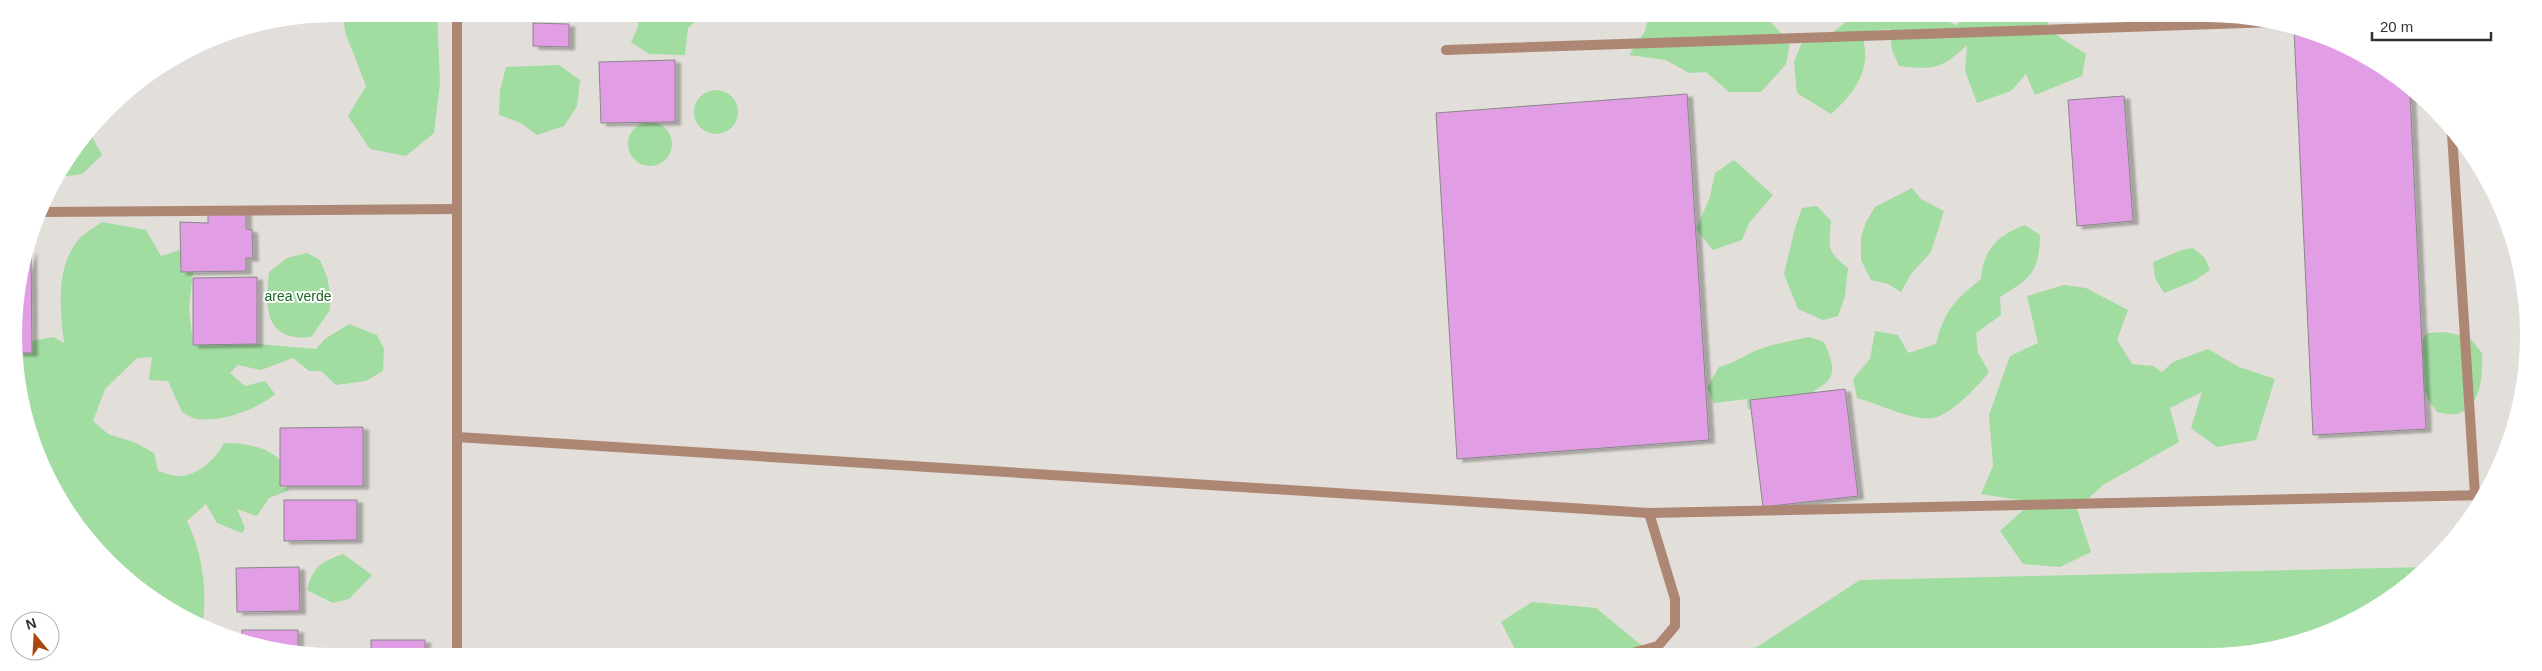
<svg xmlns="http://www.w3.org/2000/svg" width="2542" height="671" viewBox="0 0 2542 671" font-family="Helvetica,sans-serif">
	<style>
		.green { fill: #a1dca0 }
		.building { fill: #e19ee4; stroke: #8a878b; filter: url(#shadow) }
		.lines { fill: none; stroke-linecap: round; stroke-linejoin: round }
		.lane { stroke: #ad8773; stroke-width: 10 }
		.street { stroke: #ad8773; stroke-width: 10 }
		.labels { text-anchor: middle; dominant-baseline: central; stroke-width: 4; stroke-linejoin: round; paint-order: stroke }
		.park-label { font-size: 14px; fill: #1e6523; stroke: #fff }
	</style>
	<defs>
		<filter id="shadow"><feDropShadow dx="5.5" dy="3" stdDeviation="1" flood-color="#0004"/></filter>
	</defs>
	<rect width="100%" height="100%" fill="#e2deda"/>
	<g class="green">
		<polygon points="343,14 437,14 440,83 434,133 406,156 370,149 348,116 366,86 345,32"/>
		<polygon points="638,15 702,15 688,28 685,55 649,54 631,42 638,27"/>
		<polygon points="1648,18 1767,18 1790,43 1786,64 1761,92 1729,92 1706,72 1689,73 1666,60 1629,55 1645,31"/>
		<path d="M1855,19H1942L1956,25L1964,19H2049L2047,29L2086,54L2082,76L2035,95L2026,74L2011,91L1977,103L1965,71L1967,45C1942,69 1933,70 1899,66L1892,50L1890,29L1863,32C1863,40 1866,50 1865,59C1863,82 1847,100 1831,114L1797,93L1794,62L1802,42L1832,33L1847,21Z"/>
		<polygon points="559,65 580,80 577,106 564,126 537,135 521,123 499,115 500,90 506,67"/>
		<circle cx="716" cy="112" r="22"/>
		<circle cx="650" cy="144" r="22"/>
		<polygon points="91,135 102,155 82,174 59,177"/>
		<polygon points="1734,160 1773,195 1749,223 1742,240 1713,250 1696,229 1710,197 1715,173"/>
		<polygon points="1912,188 1921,199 1944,211 1931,252 1911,274 1901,292 1888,284 1871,280 1861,260 1861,237 1866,222 1875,207"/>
		<path d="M1817,206L1831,221C1829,248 1826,251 1848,268L1845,296L1838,316L1823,320L1798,309L1784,274L1795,228L1802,208Z"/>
		<path d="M102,222L146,230L161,256L180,250L181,272H193L189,308L193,345L257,344L316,349L325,339L349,324L377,335L384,349L383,371L366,381L336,385L321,371H309L293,358L261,370L238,365L230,373L245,386L265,381L275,394C257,410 221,422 196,419C192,418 186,414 182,412L168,381L149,380L152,357L137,358L105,389L93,421L108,434L136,443L154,453L158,471C165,473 175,477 182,476C200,474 216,458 224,443C244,443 266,446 280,460V486L290,490L269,498L257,516L237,509L245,528L242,533L217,523L206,504L187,521C202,552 207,588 203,622L157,603L80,531L25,419L18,353H32V341L54,337L64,343C60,310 55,265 80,238C86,232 95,227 102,222Z"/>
		<path d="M2025,225L2040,235C2039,273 2031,278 2000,297L2001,315L1976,333L1978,353L1989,372C1978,386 1951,415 1933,418C1916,422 1876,403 1857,398L1853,379L1870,359L1875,331L1898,335L1908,353L1936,344C1945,310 1954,301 1981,279C1983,249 1998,235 2025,225Z"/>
		<polygon points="2193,248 2205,258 2210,270 2194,281 2164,293 2155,278 2153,262 2182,250"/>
		<path d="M307,253L320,260L327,277L330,292V310L311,337C264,342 265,307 269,272L287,258Z"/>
		<polygon points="2064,285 2086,288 2128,310 2117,340 2132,364 2153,366 2162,372 2173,362 2208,349 2239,367 2275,379 2256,440 2217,447 2191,428 2202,392 2170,408 2179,442 2103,485 2077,509 2091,552 2060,567 2023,564 2000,531 2032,502 1981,494 1993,466 1989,415 2010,356 2038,343 2027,296"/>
		<path d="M2444,332L2469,337L2482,353C2482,374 2483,406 2457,414C2451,415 2443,413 2437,412C2421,391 2417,373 2416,346L2428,333Z"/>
		<path d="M1809,337L1824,342C1828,351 1833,362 1832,372C1831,380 1824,385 1817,389C1793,406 1779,412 1748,409L1747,399L1714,403L1707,388L1719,367C1734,363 1742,357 1755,351C1773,344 1791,341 1809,337Z"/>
		<path d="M343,554L372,575L349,599L333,603L307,590C313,566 321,562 343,554Z"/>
		<polygon points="2429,567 2349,624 2248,655 1721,654 1757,647 1860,580"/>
		<polygon points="1532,602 1596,608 1651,653 1517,653 1501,622"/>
	</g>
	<g class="building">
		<polygon points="533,23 569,24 569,47 533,46"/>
		<polygon points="2294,30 2385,68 2410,93 2426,429 2313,435"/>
		<polygon points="675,60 675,122 601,123 599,62"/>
		<polygon points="1687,94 1709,440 1457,459 1436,113"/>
		<polygon points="2124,96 2133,221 2077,226 2068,100"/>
		<polygon points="246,211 246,229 252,230 253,258 246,258 246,271 181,272 180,222 208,223 208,212"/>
		<polygon points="31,251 32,353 18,353 14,314"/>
		<polygon points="257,277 257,344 193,345 193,278"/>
		<polygon points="1845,389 1858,496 1763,507 1750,400"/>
		<polygon points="363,427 363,486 280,486 280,428"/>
		<polygon points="284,500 357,500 357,540 284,541"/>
		<polygon points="299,567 300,611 237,612 236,568"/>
		<polygon points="242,630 298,630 298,651 273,651 242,638"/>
		<rect x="371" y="640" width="54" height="11"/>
	</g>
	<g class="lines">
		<g class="lane">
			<polyline points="1446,50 2275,22"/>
			<polyline points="2452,134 2475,495"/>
			<polyline points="457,437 1649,513 2486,495"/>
			<polyline points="1632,653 1658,646 1675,626 1675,599 1649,513"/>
		</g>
		<g class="street">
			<polyline points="457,14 457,651"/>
			<polyline points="42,212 457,209"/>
		</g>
	</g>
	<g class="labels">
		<g class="park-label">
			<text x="298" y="296">area verde</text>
		</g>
	</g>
	<path d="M0 0H2542V671H0ZM335 22H2207A313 313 0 0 1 2520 335V335A313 313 0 0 1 2207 648H335A313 313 0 0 1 22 335V335A313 313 0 0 1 335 22Z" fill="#fff" fill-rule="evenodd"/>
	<g transform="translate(35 636) rotate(342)"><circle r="24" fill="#ffffff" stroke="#adadad"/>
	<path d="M0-4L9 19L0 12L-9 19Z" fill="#aa480b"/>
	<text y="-8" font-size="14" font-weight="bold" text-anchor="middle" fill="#333231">N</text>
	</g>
	<path d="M2372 32v8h119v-8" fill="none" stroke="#333231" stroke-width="2.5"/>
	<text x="2380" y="32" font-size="15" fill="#333231" stroke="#ffffff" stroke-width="4" paint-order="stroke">20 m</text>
</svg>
